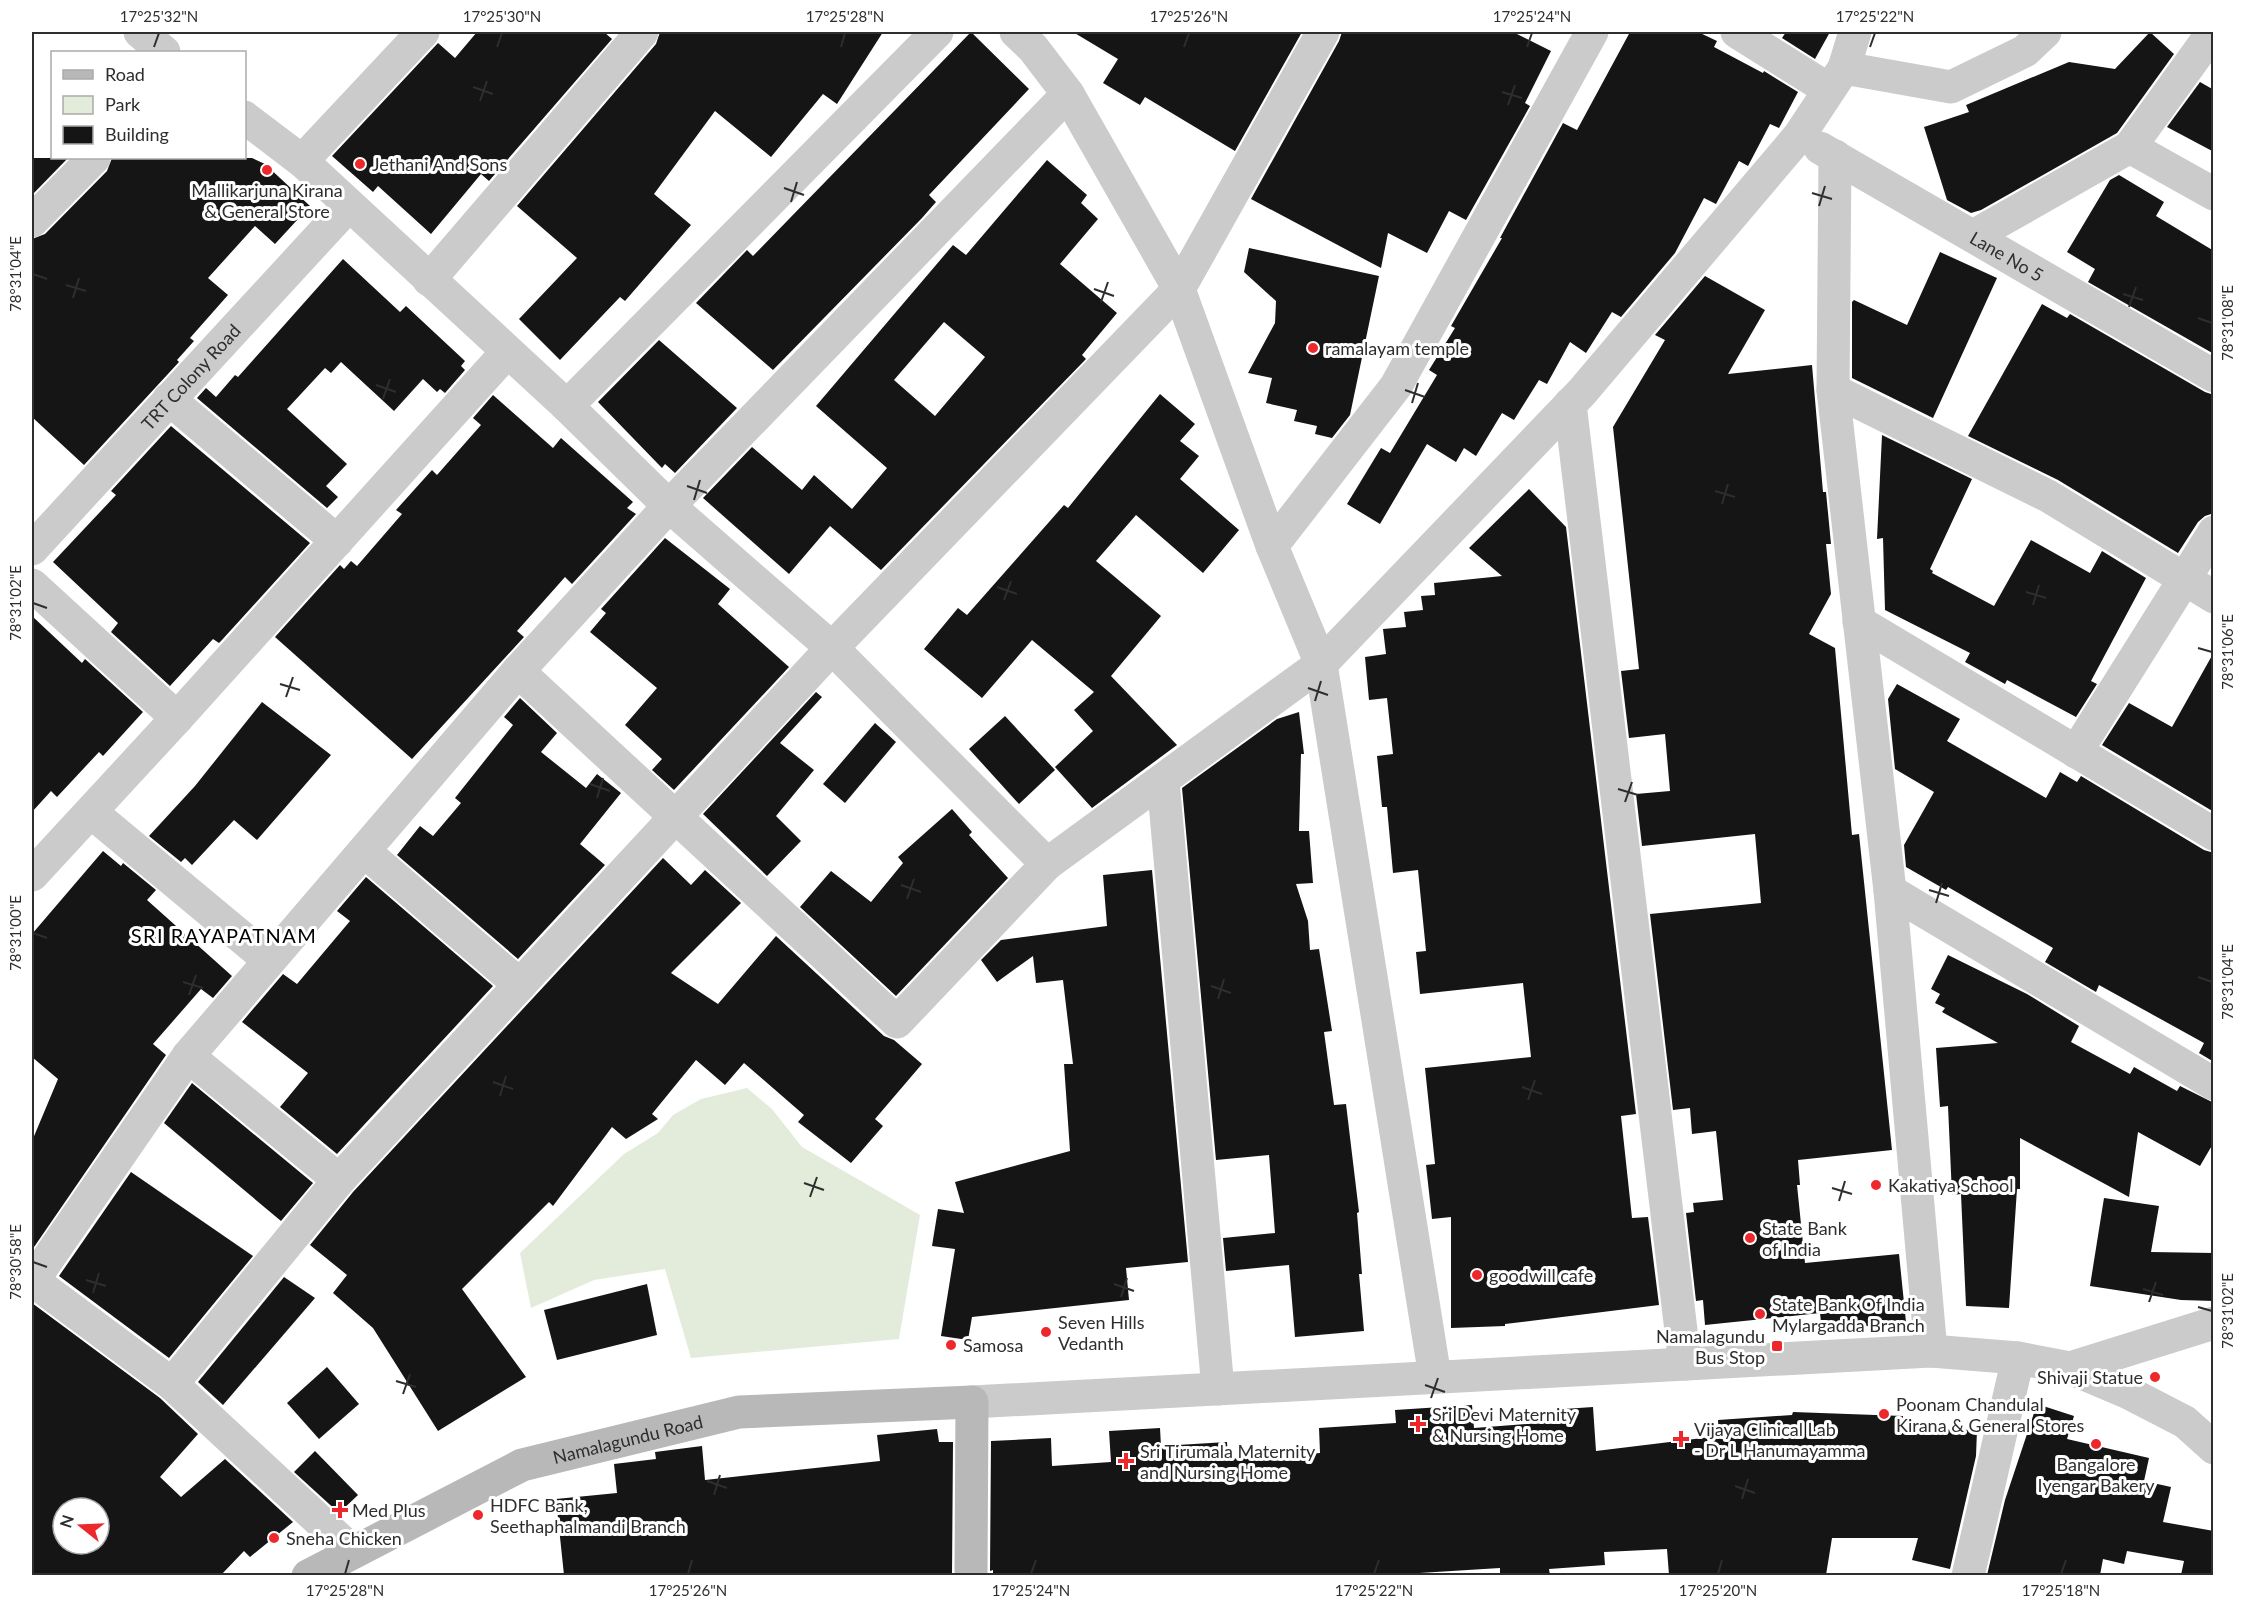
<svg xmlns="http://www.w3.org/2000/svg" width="2245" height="1607" viewBox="0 0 2245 1607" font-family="Lato,sans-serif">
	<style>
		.green { fill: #e3ecdb }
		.building { fill: #151515; fill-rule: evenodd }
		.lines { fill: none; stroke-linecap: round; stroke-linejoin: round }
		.street { stroke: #cbcbcb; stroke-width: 33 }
		.secondary { stroke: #b8b8b8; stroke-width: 33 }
		.ticks { fill: none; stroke: #2e2e2e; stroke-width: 2 }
		.poi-dot { fill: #ed282d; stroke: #fff; stroke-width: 2 }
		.labels { text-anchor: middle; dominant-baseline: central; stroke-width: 6; stroke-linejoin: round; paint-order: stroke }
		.poi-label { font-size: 18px; fill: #2e2e2e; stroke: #fff; text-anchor: start }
		.street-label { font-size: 18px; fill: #2e2e2e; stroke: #fff }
		.neighbourhood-label { font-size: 20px; letter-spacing: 1.5px; fill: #000; stroke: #fff }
		.neatline { fill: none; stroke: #2e2e2e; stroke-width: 2 }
		.ticks-label { font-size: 15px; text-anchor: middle; fill: #2e2e2e }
	</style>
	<rect width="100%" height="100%" fill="#fff"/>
	<polygon class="green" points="747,1088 772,1109 802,1147 920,1215 899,1339 691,1358 665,1269 594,1280 531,1308 520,1253 624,1154 658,1133 673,1115 701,1099"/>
	<g class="building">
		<polygon points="477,32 604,32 612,39 489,181 481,174 431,234 378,186 373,192 332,156 438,43 455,58"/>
		<polygon points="660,32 883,32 837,104 823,94 771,157 715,111 654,194 691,225 625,301 620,297 560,360 519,319 577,258 517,206 656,44"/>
		<polygon points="971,32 1029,89 929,195 936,202 922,218 773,370 696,303 747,250 753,256"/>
		<polygon points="1073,32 1302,32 1235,151 1145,97 1140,105 1103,83 1118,59"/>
		<polygon points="1342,32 1513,32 1551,51 1525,103 1530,106 1466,220 1449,211 1427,253 1388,233 1381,268 1251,199 1339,41"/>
		<polygon points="1630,32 1698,32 1717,41 1714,47 1763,73 1764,71 1798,92 1779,128 1770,124 1748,166 1739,161 1716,204 1704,198 1675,253 1621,317 1612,312 1586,353 1570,342 1547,384 1539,380 1514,420 1502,413 1476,456 1464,448 1456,462 1427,444 1380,524 1347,504 1381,448 1390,453 1437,375 1429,370 1455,328 1451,326 1502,238 1500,238 1563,123 1577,130"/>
		<polygon points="1786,32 1830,32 1815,59 1782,38"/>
		<polygon points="2150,32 2174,54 2117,133 1981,210 1971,213 1947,200 1924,127 1969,112 1966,105 2069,62 2115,69"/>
		<polygon points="2200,82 2214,90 2214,152 2167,127"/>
		<polygon points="32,158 68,158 32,195"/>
		<polygon points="112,158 252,158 265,164 310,206 275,244 255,226 208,278 228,295 190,338 194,341 177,360 179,362 84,465 32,417 32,239 45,234 107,171"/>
		<path d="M1047,160L1087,195L1081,203L1098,219L1060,264L1117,313L1082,355L1086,359L881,570L830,526L789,574L703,498L752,447L802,490L814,475L852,509L887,468L816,406L953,245L966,255ZM944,322L985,357L935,416L894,380Z"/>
		<polygon points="2119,175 2164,202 2156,216 2214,251 2214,354 2088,282 2095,269 2067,252 2110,180"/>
		<polygon points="1249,248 1379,276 1350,415 1332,438 1315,434 1317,426 1294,421 1297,410 1266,403 1272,378 1248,373 1275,323 1276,301 1244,272"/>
		<polygon points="1940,252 1997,278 1933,418 1852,378 1852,302 1854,300 1907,325"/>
		<polygon points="343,259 400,312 406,306 465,361 461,366 465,370 445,393 440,389 437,392 423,379 394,411 341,362 331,373 325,368 287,409 347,464 326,486 338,497 327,508 197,398 206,388 216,397 235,375 238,377"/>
		<polygon points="1705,276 1765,310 1728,374 1812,365 1823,492 1826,492 1831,544 1826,544 1831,594 1809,634 1835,648 1852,835 1859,834 1892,1150 1798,1160 1800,1185 1797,1185 1805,1263 1899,1254 1906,1322 1822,1331 1820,1313 1705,1325 1703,1300 1696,1301 1686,1213 1694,1212 1693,1203 1723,1200 1716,1131 1692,1134 1690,1108 1673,1110 1650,914 1761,903 1755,834 1642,846 1636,794 1670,791 1665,734 1629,738 1621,671 1639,669 1613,427 1665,340 1655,335"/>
		<polygon points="2042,304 2067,318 2070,314 2205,392 2214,395 2214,513 2205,516 2198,522 2178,553 2058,480 1968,436"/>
		<polygon points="659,340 737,408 675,473 665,464 662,468 598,402"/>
		<polygon points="1160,394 1195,424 1180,441 1199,456 1180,479 1239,530 1203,573 1136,515 1096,561 1161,616 1111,676 1177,745 1092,808 1055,767 1093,731 1074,710 1094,692 1032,640 982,698 924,649 958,608 967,615 1064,505 1068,508"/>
		<polygon points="493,395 553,448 561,438 633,502 627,508 636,514 572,584 565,577 517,631 524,637 412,759 275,637 340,565 344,569 351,561 357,566 402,514 396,510 432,470 437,475 481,425 473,418"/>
		<polygon points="171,426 310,543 221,641 219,643 213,639 170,686 111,632 118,623 53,562 116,495 111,491"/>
		<polygon points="1882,435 1972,479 1930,569 1933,571 1932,573 1994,606 2031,540 2090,573 2102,551 2146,578 2091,681 2097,684 2076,717 2007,680 2005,684 1965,662 1970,653 1885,610 1883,538 1877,539"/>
		<polygon points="1529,489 1566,527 1636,1114 1621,1116 1632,1218 1648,1217 1659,1305 1505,1324 1505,1326 1451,1328 1451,1217 1432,1219 1426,1165 1435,1164 1425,1068 1531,1057 1523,983 1420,994 1416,952 1426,951 1418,870 1393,873 1387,807 1382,807 1377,756 1393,754 1387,698 1369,700 1365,657 1386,654 1383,629 1406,627 1404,612 1423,610 1421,596 1435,595 1434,583 1502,576 1469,548"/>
		<polygon points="665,538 730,589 718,604 789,667 674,790 652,770 662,759 625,725 657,688 590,632 606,613 601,609"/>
		<polygon points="32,616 82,663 85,659 143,712 103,756 99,752 57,797 51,791 32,812"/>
		<polygon points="2214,652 2214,812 2102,745 2129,703 2172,727"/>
		<polygon points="1897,684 1960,719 1947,741 2046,798 2060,772 2077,782 2081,776 2204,850 2214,853 2214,1062 2199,1053 2204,1043 2099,985 2096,992 2045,962 2053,948 1948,887 1946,890 1906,867 1904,845 1934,792 1895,769 1888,699"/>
		<polygon points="816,692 822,697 780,743 814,770 776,816 801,841 767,876 703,814"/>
		<polygon points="520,698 557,733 541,752 586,788 597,774 621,793 580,844 605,865 518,959 397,855 420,826 433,836 461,803 455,798 513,725 504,717"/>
		<polygon points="262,702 331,755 257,840 234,820 192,865 185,858 181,862 149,836 195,786"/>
		<polygon points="1299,712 1304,754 1301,754 1299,831 1309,831 1313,883 1296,884 1308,921 1310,950 1319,949 1332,1031 1324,1032 1334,1105 1346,1104 1359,1212 1357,1213 1362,1274 1359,1274 1364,1331 1295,1337 1289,1265 1226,1271 1223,1238 1275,1233 1269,1155 1216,1160 1182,788 1277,719"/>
		<polygon points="1005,716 1055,770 1019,804 969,749"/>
		<polygon points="875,723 896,742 845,803 823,784"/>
		<polygon points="952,809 972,832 969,835 1008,878 896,996 800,907 831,871 871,902 903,863 898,857"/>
		<polygon points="103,851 121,866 123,863 156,890 147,900 232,976 213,998 201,989 153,1044 166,1055 32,1250 32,1141 58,1079 32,1057 32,934"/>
		<polygon points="663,858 691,885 705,870 741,903 671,973 718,1004 776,936 884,1036 894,1040 922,1064 875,1119 883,1126 851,1163 798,1122 804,1115 744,1063 725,1085 696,1060 652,1114 658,1119 626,1139 612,1127 553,1206 549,1202 462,1289 526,1377 438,1431 373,1328 333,1293 347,1275 310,1245 353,1192"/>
		<polygon points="1152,870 1188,1262 1126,1268 1129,1300 972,1317 968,1340 941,1336 955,1249 932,1246 938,1209 964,1213 955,1182 1070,1151 1064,1064 1073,1064 1063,980 1036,983 1033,956 997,982 981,960 1001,940 1107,926 1103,875"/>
		<polygon points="366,877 493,986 337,1154 280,1107 308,1073 242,1022 283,974 297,984 350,921 337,911"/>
		<polygon points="1948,955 2027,994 2079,1026 2071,1042 2130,1074 2134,1067 2177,1091 2180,1086 2214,1103 2214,1142 2200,1166 2138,1132 2129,1197 2020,1138 2020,1189 2017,1189 2009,1308 1966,1306 1961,1194 1952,1195 1948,1106 1940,1107 1936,1048 1998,1043 1942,1012 1945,1008 1935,1003 1940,994 1931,989"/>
		<polygon points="192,1083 313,1183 281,1221 164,1123"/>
		<polygon points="131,1172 253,1256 169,1358 59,1276"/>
		<polygon points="2104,1198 2159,1206 2151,1252 2214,1253 2214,1301 2181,1300 2090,1286"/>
		<polygon points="284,1277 315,1298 223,1405 198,1382"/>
		<polygon points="647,1284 657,1335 557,1360 544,1310"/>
		<path d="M32,1303L160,1398L198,1434L160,1477L181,1497L225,1459L293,1522L250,1557L244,1551L221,1575H32ZM63,1508H99V1544H63Z"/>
		<polygon points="327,1367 359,1404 319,1439 287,1403"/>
		<polygon points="2037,1404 2074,1416 2067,1439 2149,1458 2144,1481 2171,1487 2163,1522 2214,1531 2214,1575 2181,1575 2184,1561 2127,1551 2124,1564 2103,1559 2100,1575 1987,1575 2005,1500"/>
		<polygon points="1472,1405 1474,1428 1565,1421 1564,1409 1593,1407 1596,1451 1719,1436 1718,1420 1792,1415 1793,1412 1903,1416 1902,1428 1977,1430 1976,1456 1950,1569 1912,1560 1918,1538 1832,1538 1826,1575 1669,1575 1667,1549 1604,1552 1605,1565 1549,1569 1550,1575 1500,1575 1500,1568 1387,1575 993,1575 993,1570 990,1571 991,1441 1051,1438 1052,1466 1111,1462 1109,1431 1160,1428 1161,1446 1227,1442 1228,1459 1320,1453 1319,1428 1396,1423 1395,1410"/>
		<polygon points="937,1429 939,1442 953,1442 952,1575 564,1575 556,1499 617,1493 614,1464 656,1459 655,1452 702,1446 705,1480 880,1461 877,1435"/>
		<polygon points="315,1451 358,1495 339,1513 294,1472"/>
	</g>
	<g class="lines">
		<g class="street">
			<polyline points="140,32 164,52"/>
			<polyline points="1016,32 1033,48 1068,94 1179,289 1272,546 1321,664 1435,1377"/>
			<polyline points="1737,32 1828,89"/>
			<polyline points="2213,32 2130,147 2214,194"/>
			<polyline points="1844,68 1951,87 2025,51 2045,32"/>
			<polyline points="244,117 302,161 567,406 669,506 832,648 1047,864"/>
			<path id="s1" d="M1820,148L2214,376"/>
			<polyline points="1835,156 1833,390 1890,891 1931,1351"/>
			<polyline points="302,161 423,32"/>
			<polyline points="32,221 94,158"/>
			<polyline points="1973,236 2130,147"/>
			<polyline points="429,280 642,32"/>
			<polyline points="1833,390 2048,496 2214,597"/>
			<polyline points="169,399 337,541"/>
			<polyline points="1570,404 1685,1364"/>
			<polyline points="567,406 937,32"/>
			<polyline points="1272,546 1396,386 1592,32"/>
			<path id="s2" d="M32,549L349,205"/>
			<polyline points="32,585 177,718"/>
			<polyline points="1859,622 2214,834"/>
			<polyline points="518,671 897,1022 1047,864 1321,664 1582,392 1799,136 1844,68 1855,32"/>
			<polyline points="2076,752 2214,532"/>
			<polyline points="1163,781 1218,1389"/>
			<polyline points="91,812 269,960"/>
			<polyline points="364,851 520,985"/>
			<polyline points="32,875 177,718 507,352"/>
			<polyline points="1890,891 2214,1084"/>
			<polyline points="188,1056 339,1180"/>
			<polyline points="32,1280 172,1384 352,1551"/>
			<polyline points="32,1282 188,1056 518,671 669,506 1068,94"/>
			<polyline points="2070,1368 2214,1323"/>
			<polyline points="172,1384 339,1180 832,648 1179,289 1323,32"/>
			<polyline points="972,1402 1931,1351 2018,1358 2070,1368 2129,1393 2185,1422 2214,1448"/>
			<polyline points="1968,1576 2018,1358"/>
		</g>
		<path class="secondary" id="s3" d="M308,1576L522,1465L739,1412L972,1402L971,1576"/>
	</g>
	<path class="ticks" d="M154,47L159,33M497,47L502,33M841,47L845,33M1184,47L1189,33M1527,47L1532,33M1870,47L1875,33M473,87L493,94M1502,92L1522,98M480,101L487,81M1508,105L1515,85M784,188L804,195M1812,193L1832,199M791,202L797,182M1819,206L1825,186M33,274L47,279M66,285L86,291M1094,289L1114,296M2123,294L2143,300M73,298L79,278M1101,302L1108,282M2129,307L2136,287M2198,318L2212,323M376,385L396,392M1405,390L1425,397M383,399L390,379M1412,403L1418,383M687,486L707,493M1715,491L1735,497M694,500L700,480M1722,504L1728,484M997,587L1017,594M2026,592L2046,598M1004,600L1011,581M33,603L47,608M2033,605L2039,585M2198,648L2212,652M280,684L300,690M1308,688L1328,695M286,697L293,677M1315,701L1321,681M590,784L610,791M1618,789L1638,795M597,798L603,778M1625,802L1632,782M901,885L921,892M1929,890L1949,896M907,899L914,879M1936,903L1942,883M33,933L47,938M2198,977L2212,982M183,982L203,988M1211,986L1231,993M189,995L196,975M1218,999L1224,979M493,1082L513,1089M1522,1087L1542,1094M500,1096L506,1076M1528,1100L1535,1080M804,1183L824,1190M1832,1188L1852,1194M810,1197L817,1177M1839,1201L1845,1181M33,1262L47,1267M86,1280L106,1286M1114,1284L1134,1291M2143,1289L2163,1295M93,1293L99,1273M1121,1297L1127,1278M2149,1302L2156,1282M2198,1307L2212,1311M396,1381L416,1387M1425,1385L1445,1392M403,1394L410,1374M1431,1398L1438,1378M707,1481L727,1488M1735,1486L1755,1493M714,1495L720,1475M1742,1499L1748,1479M345,1574L349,1560M688,1574L692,1560M1031,1574L1036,1560M1374,1574L1379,1560M1718,1574L1722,1560M2061,1574L2066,1560"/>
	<g class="poi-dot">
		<circle cx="360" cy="164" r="6"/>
		<circle cx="267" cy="170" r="6"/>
		<circle cx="1313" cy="348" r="6"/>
		<circle cx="1876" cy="1185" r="6"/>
		<circle cx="1750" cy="1238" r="6"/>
		<circle cx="1477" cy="1275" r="6"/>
		<circle cx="1760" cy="1314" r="6"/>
		<circle cx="1046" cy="1332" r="6"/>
		<circle cx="951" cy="1345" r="6"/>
		<rect x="1771" y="1340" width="12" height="12" rx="3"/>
		<circle cx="2155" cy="1377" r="6"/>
		<circle cx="1884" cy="1414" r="6"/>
		<path d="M1415 1415h6v6h6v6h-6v6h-6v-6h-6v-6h6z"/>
		<path d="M1678 1430h6v6h6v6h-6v6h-6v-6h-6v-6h6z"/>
		<circle cx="2096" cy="1444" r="6"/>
		<path d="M1123 1452h6v6h6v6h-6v6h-6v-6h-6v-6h6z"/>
		<path d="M337 1501h6v6h6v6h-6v6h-6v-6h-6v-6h6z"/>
		<circle cx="478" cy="1515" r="6"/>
		<circle cx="274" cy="1538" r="6"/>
	</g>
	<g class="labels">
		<g class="poi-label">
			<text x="372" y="164">Jethani And Sons</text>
			<text x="267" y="190" text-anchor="middle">Mallikarjuna Kirana<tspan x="267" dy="21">&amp; General Store</tspan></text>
			<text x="1325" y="348">ramalayam temple</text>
			<text x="1888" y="1185">Kakatiya School</text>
			<text x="1762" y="1228">State Bank<tspan x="1762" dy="21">of India</tspan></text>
			<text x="1489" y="1275">goodwill cafe</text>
			<text x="1772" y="1304">State Bank Of India<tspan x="1772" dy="21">Mylargadda Branch</tspan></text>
			<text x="1058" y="1322">Seven Hills<tspan x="1058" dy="21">Vedanth</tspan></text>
			<text x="1765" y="1336" text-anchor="end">Namalagundu<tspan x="1765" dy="21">Bus Stop</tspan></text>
			<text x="963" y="1345">Samosa</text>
			<text x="2143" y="1377" text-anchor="end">Shivaji Statue</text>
			<text x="1896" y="1404">Poonam Chandulal<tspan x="1896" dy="21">Kirana &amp; General Stores</tspan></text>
			<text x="1432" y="1414">Sri Devi Maternity<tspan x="1432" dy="21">&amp; Nursing Home</tspan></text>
			<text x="1694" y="1429">Vijaya Clinical Lab<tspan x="1694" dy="21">- Dr L Hanumayamma</tspan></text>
			<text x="1140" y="1451">Sri Tirumala Maternity<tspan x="1140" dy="21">and Nursing Home</tspan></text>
			<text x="2096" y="1464" text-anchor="middle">Bangalore<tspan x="2096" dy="21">Iyengar Bakery</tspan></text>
			<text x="490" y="1505">HDFC Bank,<tspan x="490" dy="21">Seethaphalmandi Branch</tspan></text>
			<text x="352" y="1510">Med Plus</text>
			<text x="286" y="1538">Sneha Chicken</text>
		</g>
		<g class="street-label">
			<text stroke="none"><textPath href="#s1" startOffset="216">Lane No 5</textPath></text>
			<text stroke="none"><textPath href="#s2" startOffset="234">TRT Colony Road</textPath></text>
			<text stroke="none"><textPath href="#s3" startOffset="350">Namalagundu Road</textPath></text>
		</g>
		<g class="neighbourhood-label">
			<text x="224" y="935">SRI RAYAPATNAM</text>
		</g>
	</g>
	<rect width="2245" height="1607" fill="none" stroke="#ffffff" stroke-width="66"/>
	<rect x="51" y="51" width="195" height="108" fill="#ffffff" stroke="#ababab" stroke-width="1.5"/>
	<rect x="63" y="70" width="30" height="9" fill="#b8b8b8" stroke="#ababab" stroke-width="1.5"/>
	<text x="105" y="81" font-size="18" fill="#2e2e2e">Road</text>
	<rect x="63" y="96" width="30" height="18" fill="#e3ecdb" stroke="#ababab" stroke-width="1.5"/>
	<text x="105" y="111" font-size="18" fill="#2e2e2e">Park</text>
	<rect x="63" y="126" width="30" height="18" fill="#151515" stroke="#ababab" stroke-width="1.5"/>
	<text x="105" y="141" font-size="18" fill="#2e2e2e">Building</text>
	<g transform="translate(81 1526) rotate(288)"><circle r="28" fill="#ffffff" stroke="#ababab" stroke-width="1.5"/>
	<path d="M0-4.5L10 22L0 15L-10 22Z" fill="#ed282d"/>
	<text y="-9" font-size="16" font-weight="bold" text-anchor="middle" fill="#2e2e2e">N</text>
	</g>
	<rect x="33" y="33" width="2179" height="1541" class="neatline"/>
	<g class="ticks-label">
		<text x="159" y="22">17°25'32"N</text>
		<text x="502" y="22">17°25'30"N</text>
		<text x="845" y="22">17°25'28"N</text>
		<text x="1189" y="22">17°25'26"N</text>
		<text x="1532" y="22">17°25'24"N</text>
		<text x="1875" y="22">17°25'22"N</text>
		<text transform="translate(16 274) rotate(-90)" y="5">78°31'04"E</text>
		<text transform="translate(2228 323) rotate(-90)" y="5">78°31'08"E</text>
		<text transform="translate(16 603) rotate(-90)" y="5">78°31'02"E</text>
		<text transform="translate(2228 652) rotate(-90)" y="5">78°31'06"E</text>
		<text transform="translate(16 933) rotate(-90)" y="5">78°31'00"E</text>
		<text transform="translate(2228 982) rotate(-90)" y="5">78°31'04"E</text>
		<text transform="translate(16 1262) rotate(-90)" y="5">78°30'58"E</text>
		<text transform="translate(2228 1311) rotate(-90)" y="5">78°31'02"E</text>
		<text x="345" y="1596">17°25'28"N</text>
		<text x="688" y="1596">17°25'26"N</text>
		<text x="1031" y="1596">17°25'24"N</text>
		<text x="1374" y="1596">17°25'22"N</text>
		<text x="1718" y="1596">17°25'20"N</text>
		<text x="2061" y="1596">17°25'18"N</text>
	</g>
</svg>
